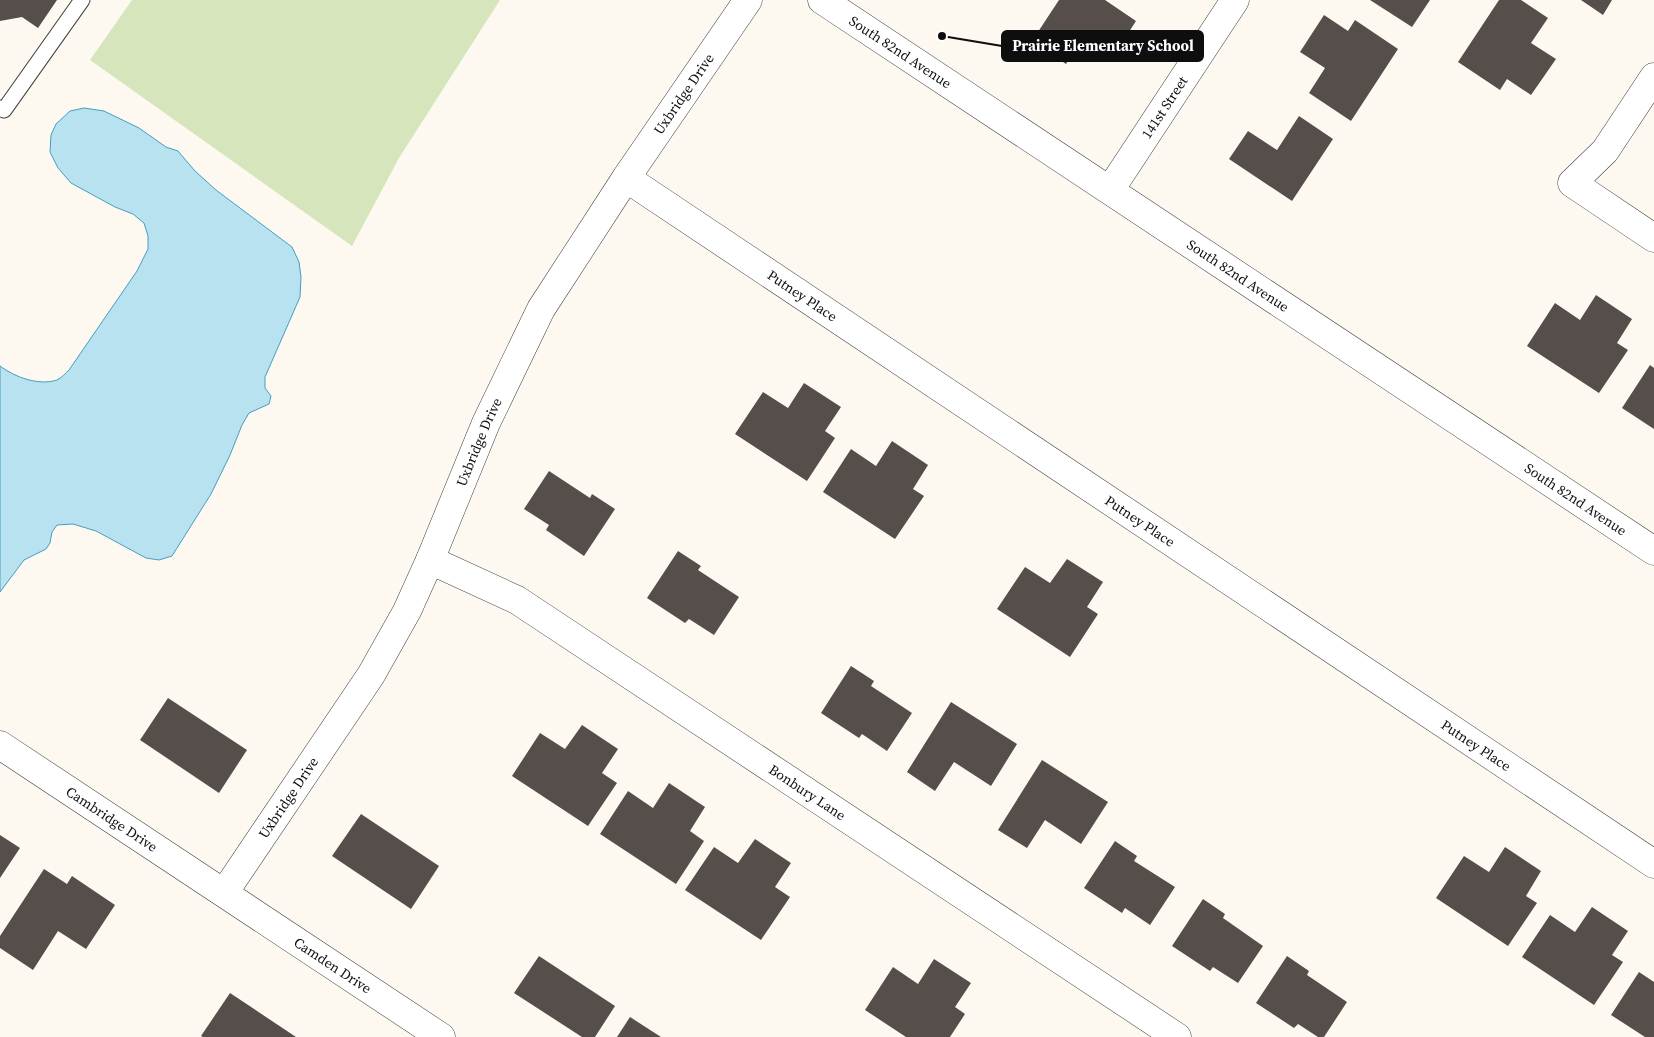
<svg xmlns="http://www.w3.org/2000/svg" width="1654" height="1037" viewBox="0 0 1654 1037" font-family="'Source Serif 4',serif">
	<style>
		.green { fill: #d6e5bc }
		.water { fill: #b9e2f0; stroke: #469dc1 }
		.building { fill: #554e4b }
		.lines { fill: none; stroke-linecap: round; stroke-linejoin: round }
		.service-casing { stroke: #414141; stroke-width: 17 }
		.minor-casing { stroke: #414141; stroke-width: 29 }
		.service { stroke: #fff; stroke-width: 15 }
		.minor { stroke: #fff; stroke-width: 28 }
		.labels { text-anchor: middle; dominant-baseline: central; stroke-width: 5; stroke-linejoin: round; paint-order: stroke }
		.street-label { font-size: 14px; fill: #0e0e0e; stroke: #fff }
		.leader { fill: none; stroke: #0e0e0e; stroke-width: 2 }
		.callout-dot { fill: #0e0e0e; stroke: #fff; stroke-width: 2 }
		.callout { fill: #0e0e0e; stroke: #0e0e0e; stroke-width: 2 }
		.callout-label { font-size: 15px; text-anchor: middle; font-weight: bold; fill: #fff }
	</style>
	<rect width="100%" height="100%" fill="#fef9f0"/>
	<polygon class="green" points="132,0 500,0 399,158 352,246 90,60"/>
	<path class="water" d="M84,108L104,111L139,128L166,147L178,151L195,171L216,190L292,247L299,262L301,277L300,297L265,377V388L271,396L269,404L249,413L242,425L230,455L211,494L172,556L159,560L146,558L96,531L73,524L57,525L52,532L50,543L46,549L24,560L0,592V366C15,377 38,386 57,380C61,378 66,373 69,370L137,271L148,249V236L144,223L133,214L115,207L71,183L58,168L50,152L51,135L56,124L70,111Z"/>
	<g class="building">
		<polygon points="0,0 57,0 38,28 22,17 0,21"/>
		<polygon points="1059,0 1105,0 1136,21 1118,49 1089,30 1066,64 1032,41"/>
		<polygon points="1370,0 1430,0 1412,27"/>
		<polygon points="1499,0 1521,0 1548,18 1531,43 1556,59 1531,95 1507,79 1500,90 1458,62"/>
		<polygon points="1581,0 1612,0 1603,15"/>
		<polygon points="1324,15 1348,31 1355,20 1398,49 1351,121 1309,93 1325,68 1300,52"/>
		<polygon points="1299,116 1333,139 1292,201 1229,159 1248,131 1277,150"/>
		<polygon points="1596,295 1632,319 1617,343 1628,350 1599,393 1527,346 1555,303 1580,320"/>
		<polygon points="1650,365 1654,368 1654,429 1622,408"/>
		<polygon points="804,383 841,407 825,431 835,438 807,481 735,434 763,392 788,408"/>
		<polygon points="892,441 928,465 913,489 924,496 895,539 823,492 851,449 876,466"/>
		<polygon points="549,471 590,498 592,494 615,509 584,556 546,530 549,525 524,509"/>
		<polygon points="678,551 701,566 698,570 739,597 714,635 689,619 685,623 647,598"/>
		<polygon points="1067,559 1103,582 1087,607 1098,614 1070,657 997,609 1025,567 1050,583"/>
		<polygon points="851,666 874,681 871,686 912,713 887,751 862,734 859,738 821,713"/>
		<polygon points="168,698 247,750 219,793 140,740"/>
		<polygon points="951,702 1017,744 991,786 954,762 935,791 907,772"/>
		<polygon points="582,725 618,749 602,773 617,783 588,826 512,776 540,733 565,749"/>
		<polygon points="1042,760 1108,802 1081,844 1045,820 1027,848 998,830"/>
		<polygon points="669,783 705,807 690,831 704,841 676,884 600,834 628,791 653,808"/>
		<polygon points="361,814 439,866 411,909 332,856"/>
		<polygon points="0,835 20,848 0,878"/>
		<polygon points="755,839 791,863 775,887 790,897 761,940 685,890 714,847 738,863"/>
		<polygon points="1115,841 1137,856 1134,861 1175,887 1150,925 1125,908 1122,913 1084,888"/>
		<polygon points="1505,847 1541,871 1526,896 1537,903 1508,946 1436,898 1464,856 1489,872"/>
		<polygon points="44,869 67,884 72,876 115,905 86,949 58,931 33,970 0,948 0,936"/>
		<polygon points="1203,899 1225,914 1223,918 1263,946 1238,983 1213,967 1210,971 1172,946"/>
		<polygon points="1592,907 1628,931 1612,955 1623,962 1594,1005 1522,957 1550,915 1575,932"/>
		<polygon points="539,956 615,1006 595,1037 582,1037 514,993"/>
		<polygon points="1287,956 1309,971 1307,975 1347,1002 1324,1037 1318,1037 1298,1024 1294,1028 1256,1003"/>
		<polygon points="934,959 971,983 955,1007 965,1014 950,1037 906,1037 865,1010 893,967 918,984"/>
		<polygon points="1639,972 1654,982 1654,1037 1645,1037 1611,1015"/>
		<polygon points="230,993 296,1037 203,1037 201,1036"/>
		<polygon points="630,1017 661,1037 617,1037"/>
	</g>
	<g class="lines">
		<g class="service-casing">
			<polyline id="service" points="0,108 4,110 82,0"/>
		</g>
		<g class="minor-casing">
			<g id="minor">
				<path id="s1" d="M822,0L1654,551"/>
				<polyline points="1654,77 1605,151 1572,183 1654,238"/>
				<path id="s2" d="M626,178L1654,864"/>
				<path id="s3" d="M1110,190L1235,0"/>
				<path id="s4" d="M430,560L517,600L1177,1037"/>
				<path id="s5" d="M0,745L441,1037"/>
				<path id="s6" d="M224,893L371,675L407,611L430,560L486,423L541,309L626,178L748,0"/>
			</g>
		</g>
		<use href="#service" class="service"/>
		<use href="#minor" class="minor"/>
	</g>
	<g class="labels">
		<g class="street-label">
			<text stroke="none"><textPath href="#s1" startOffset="94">South 82nd Avenue</textPath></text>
			<text stroke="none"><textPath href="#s6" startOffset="925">Uxbridge Drive</textPath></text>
			<text stroke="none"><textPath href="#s3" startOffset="99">141st Street</textPath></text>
			<text stroke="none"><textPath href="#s1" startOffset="499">South 82nd Avenue</textPath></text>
			<text stroke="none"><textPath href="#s2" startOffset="212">Putney Place</textPath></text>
			<text stroke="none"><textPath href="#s6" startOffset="520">Uxbridge Drive</textPath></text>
			<text stroke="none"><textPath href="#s1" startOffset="904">South 82nd Avenue</textPath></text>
			<text stroke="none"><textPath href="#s2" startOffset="618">Putney Place</textPath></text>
			<text stroke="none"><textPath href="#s2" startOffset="1022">Putney Place</textPath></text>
			<text stroke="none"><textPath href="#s4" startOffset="444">Bonbury Lane</textPath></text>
			<text stroke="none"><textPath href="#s6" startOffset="115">Uxbridge Drive</textPath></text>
			<text stroke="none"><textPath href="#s5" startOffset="134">Cambridge Drive</textPath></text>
			<text stroke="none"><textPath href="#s5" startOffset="399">Camden Drive</textPath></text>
		</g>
	</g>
	<path class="leader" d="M942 36L1002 46"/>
	<circle class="callout-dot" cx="942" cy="36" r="5"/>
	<rect class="callout" x="1002" y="31" width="201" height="30" rx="5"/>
	<g class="callout-label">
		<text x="1103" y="51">Prairie Elementary School</text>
	</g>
</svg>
